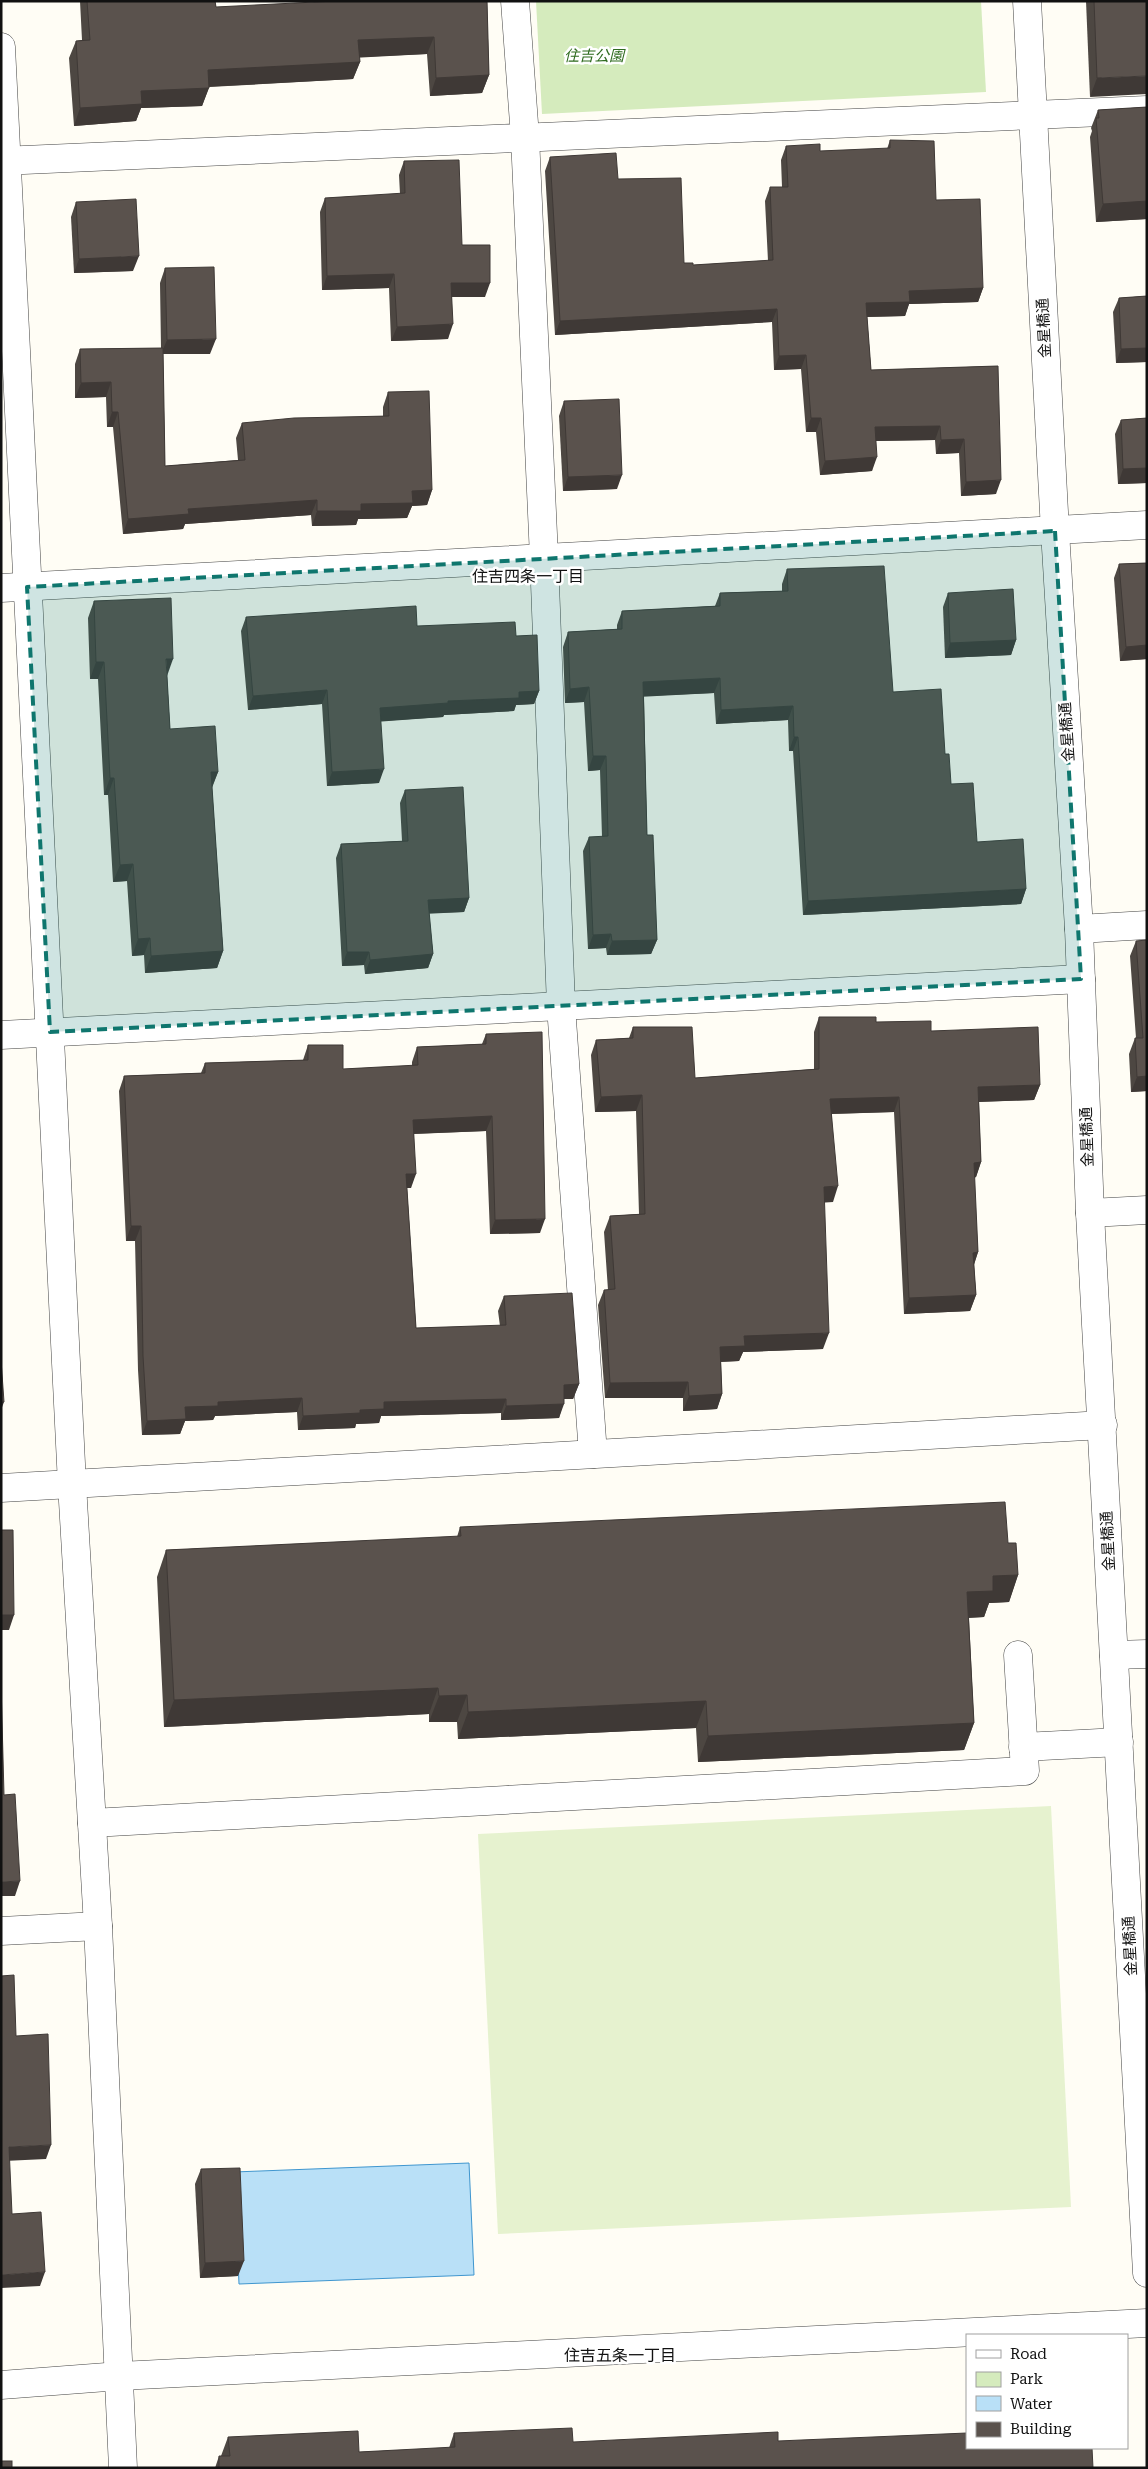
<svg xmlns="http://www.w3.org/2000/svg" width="1148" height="2469" viewBox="0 0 1148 2469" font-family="'Roboto Serif','Noto Sans JP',serif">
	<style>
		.green { fill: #d5ebbd }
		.pitch { fill: #e6f2cf }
		.water { fill: #b9e0f7; stroke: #3f96cf }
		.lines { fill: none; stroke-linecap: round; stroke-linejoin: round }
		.minor-casing { stroke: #444; stroke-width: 29 }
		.minor { stroke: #fff; stroke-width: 28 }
		.wall { fill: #4d4742 }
		.shaded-wall { fill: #3f3936 }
		.building { fill: #5a524d; stroke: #3f3936 }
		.marked { fill: #0f766e; fill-opacity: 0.2; stroke: #0f766e; stroke-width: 4; stroke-dasharray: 10 6; stroke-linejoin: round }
		.labels { text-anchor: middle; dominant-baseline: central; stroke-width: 5; stroke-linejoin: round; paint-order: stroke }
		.park-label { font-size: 15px; font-style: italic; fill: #2f6b1f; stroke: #fff }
		.street-label { font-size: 15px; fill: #111; stroke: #fff }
		.neighbourhood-label { font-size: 16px; fill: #111; stroke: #fff }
	</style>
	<rect width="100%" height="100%" fill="#fffdf5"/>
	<polygon class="green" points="536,1 981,1 986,92 542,114"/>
	<polygon class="pitch" points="1051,1806 1071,2207 498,2234 478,1834"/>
	<polygon class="water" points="469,2163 474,2275 239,2284 234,2172"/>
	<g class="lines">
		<g class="minor-casing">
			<g id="minor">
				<polyline points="515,1 525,137 544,557 561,1006 593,1454"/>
				<polyline points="1027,1 1055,531 1079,929 1090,1213 1147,2273"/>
				<polyline points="1,47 72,1484 98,1926 123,2468"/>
				<polyline points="1,161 1147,110"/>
				<polyline points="1,588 1147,525"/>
				<polyline points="1079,929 1147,925"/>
				<polyline points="1,1035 1081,979"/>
				<polyline points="1090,1213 1147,1210"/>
				<polyline points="1,1488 1103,1425"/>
				<polyline points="1114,1655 1147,1654"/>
				<polyline points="1023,1747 1119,1742"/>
				<polyline points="92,1823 1025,1771 1018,1655"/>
				<polyline points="1,1931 98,1926"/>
				<polyline points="1,2385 120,2376 1147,2323"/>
			</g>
		</g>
		<use href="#minor" class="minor"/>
	</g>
	<g class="wall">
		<polygon points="80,1 215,1 216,7 487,1 489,75 482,93 430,96 427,54 359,57 360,62 353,79 209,87 202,106 141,108 136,121 74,126 69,58 76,41 82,40"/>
		<polygon points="1086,1 1147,1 1090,97"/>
		<polygon points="1147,107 1147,219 1096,222 1090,137 1092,131 1091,128 1098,110"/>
		<polygon points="890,140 936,200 983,288 978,302 909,304 905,316 867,317 871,370 998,366 996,494 961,496 959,453 936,454 935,440 876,441 872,471 820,475 816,432 806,432 801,369 774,370 772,322 555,335 545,171 550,157 618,179 684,263 693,265 768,261 765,201 770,187 782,187 781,160 786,146 820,151 887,149"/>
		<polygon points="404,161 462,245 485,297 452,297 448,339 391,341 389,288 322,290 320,212 325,198 400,194 399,175"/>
		<polygon points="76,202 133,271 74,273 71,217"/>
		<polygon points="165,268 210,354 163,354 165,466 238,460 236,438 242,423 383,416 383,407 388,392 432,490 427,505 412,506 407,518 358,519 356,525 312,526 311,515 185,524 183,529 123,534 113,427 107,427 106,397 75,398 75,364 80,349 161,348 160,283"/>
		<polygon points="1147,296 1147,362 1116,363 1113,312 1119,298"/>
		<polygon points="564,401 617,489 563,491 559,416"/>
		<polygon points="1147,418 1147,483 1118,484 1115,434 1121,420"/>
		<polygon points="1147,563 1147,659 1120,661 1114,578 1119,564"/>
		<polygon points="787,569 893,692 945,754 951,784 977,842 1026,889 1021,904 803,915 793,751 789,751 788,720 716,724 714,693 644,696 647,835 657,940 651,954 607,955 606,948 588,949 583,851 589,837 602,837 600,770 588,771 584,702 565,703 563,647 568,632 617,629 617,625 622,611 715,606 720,593 782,591 782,584"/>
		<polygon points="948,593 1016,640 1011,655 945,658 943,607"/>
		<polygon points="94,601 167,676 170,729 218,772 212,788 223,951 217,968 145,973 144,955 132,956 127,881 113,882 108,795 104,795 98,679 90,679 88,618"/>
		<polygon points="246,617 417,626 516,636 539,691 534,704 516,705 514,711 444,715 443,717 381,721 379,783 327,786 322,704 248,710 241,631"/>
		<polygon points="405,790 469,898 464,912 429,913 433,954 428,968 365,974 364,965 342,966 336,858 341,844 402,841 400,803"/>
		<polygon points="1147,940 1147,1091 1131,1092 1129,1054 1135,1038 1136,1038 1130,956 1136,941"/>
		<polygon points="819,1017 876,1022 931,1031 1040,1085 1034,1100 979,1102 981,1162 976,1177 974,1178 978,1252 974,1264 976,1295 970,1311 904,1314 894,1112 832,1114 833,1202 824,1202 823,1349 743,1352 739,1361 721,1362 722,1394 717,1409 683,1411 683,1398 605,1398 598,1305 604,1290 608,1290 604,1232 610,1216 639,1214 636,1111 595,1112 591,1055 596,1040 629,1038 633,1027 695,1078 814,1069 814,1032"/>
		<polygon points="486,1034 540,1233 490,1234 486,1131 414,1134 411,1188 407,1188 416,1328 500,1326 498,1311 504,1296 579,1384 573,1399 564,1399 559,1418 501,1420 501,1413 381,1416 379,1423 356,1424 355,1428 298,1430 297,1412 215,1416 213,1420 185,1421 180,1434 142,1435 138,1370 135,1241 126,1241 119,1091 124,1076 201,1073 205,1063 303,1060 308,1045 343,1069 412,1066 412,1062 417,1047 482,1044"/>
		<polygon points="460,1527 1008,1543 1018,1575 1009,1602 989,1603 984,1617 969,1618 974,1723 964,1750 698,1762 696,1728 458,1739 457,1722 429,1722 429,1714 164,1727 157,1577 166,1550 457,1537"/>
		<polygon points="201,2169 238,2276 200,2278 195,2184"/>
		<polygon points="454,2433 573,2442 778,2441 1093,2468 215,2468 219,2456 221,2456 228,2437 359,2452 449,2448"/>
	</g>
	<g class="shaded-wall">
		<polygon points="434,37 427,54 352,58 358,40"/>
		<polygon points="360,62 353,79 202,87 208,70"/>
		<polygon points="489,75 482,93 430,96 436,78"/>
		<polygon points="1147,76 1147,94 1090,97 1097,78"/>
		<polygon points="209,88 202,106 141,108 136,121 74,126 80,108 141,91"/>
		<polygon points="1147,201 1147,219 1096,222 1103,204"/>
		<polygon points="139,256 133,271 74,273 79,259"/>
		<polygon points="394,274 389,288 322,290 327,276"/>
		<polygon points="451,283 490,283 485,297 446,297"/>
		<polygon points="983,288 978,302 909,304 905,316 861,317 866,303 909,291"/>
		<polygon points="777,309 772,322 555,335 560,321"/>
		<polygon points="453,324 448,339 391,341 397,327"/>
		<polygon points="216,339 210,354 161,354 167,340"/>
		<polygon points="1147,348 1147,362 1116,363 1121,349"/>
		<polygon points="806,355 801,369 774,370 779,356"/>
		<polygon points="111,382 106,397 75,398 81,383"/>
		<polygon points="112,412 118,412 113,427 107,427"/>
		<polygon points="811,418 821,418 816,432 806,432"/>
		<polygon points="940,426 935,440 870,441 875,427"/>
		<polygon points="964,439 959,453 936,454 941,440"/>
		<polygon points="877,457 872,471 820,475 825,461"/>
		<polygon points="1147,468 1147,483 1118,484 1123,469"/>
		<polygon points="622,475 617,489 563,491 568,477"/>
		<polygon points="1001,480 996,494 961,496 966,482"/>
		<polygon points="432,490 427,505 412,506 407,518 358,519 356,525 312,526 317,511 361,504 412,491"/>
		<polygon points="317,500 311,515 185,524 183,529 123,534 128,519 188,509"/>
		<polygon points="1016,640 1011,655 945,658 950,643"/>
		<polygon points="1147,645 1147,659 1120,661 1126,647"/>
		<polygon points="166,659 173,659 167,676"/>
		<polygon points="96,662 104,662 98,679 90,679"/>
		<polygon points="720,678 714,693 638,697 643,682"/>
		<polygon points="589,687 584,702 565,703 570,689"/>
		<polygon points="327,690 322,704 248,710 253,696"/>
		<polygon points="539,691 534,704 516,705 514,711 444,715 443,717 375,722 380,708 448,701 519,692"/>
		<polygon points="793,706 788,720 716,724 721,710"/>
		<polygon points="794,737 798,737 793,751 789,751"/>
		<polygon points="593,756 606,756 600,770 588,771"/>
		<polygon points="384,769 379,783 327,786 332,772"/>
		<polygon points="211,772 218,772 211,789"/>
		<polygon points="110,778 114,778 108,795 104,795"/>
		<polygon points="133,864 127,881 113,882 120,865"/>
		<polygon points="1026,889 1021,904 803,915 808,901"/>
		<polygon points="469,898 464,912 423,914 428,900"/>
		<polygon points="611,934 606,948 588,949 593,935"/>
		<polygon points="150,938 144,955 132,956 138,939"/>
		<polygon points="657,940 651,954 607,955 612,941"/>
		<polygon points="223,951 217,968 145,973 151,956"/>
		<polygon points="347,952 369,952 364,965 342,966"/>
		<polygon points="433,954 428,968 365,974 370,960"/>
		<polygon points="1147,1076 1147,1091 1131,1092 1137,1077"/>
		<polygon points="1040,1085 1034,1100 972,1102 978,1087"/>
		<polygon points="642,1095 636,1111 595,1112 601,1097"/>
		<polygon points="899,1097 894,1112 825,1114 830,1099"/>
		<polygon points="492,1116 486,1131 408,1134 413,1120"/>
		<polygon points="981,1162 976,1177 968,1178 974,1163"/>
		<polygon points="406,1174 416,1174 411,1188 401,1188"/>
		<polygon points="838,1186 833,1202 818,1203 824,1187"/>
		<polygon points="545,1219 540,1233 490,1234 495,1220"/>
		<polygon points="131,1226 141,1226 135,1241 126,1241"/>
		<polygon points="978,1252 973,1268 973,1253"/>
		<polygon points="976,1295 970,1311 904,1314 909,1298"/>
		<polygon points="829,1333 823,1349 743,1352 739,1361 714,1362 720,1347 744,1336"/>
		<polygon points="688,1382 683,1398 605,1398 610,1383"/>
		<polygon points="579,1384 573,1399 558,1399 564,1385"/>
		<polygon points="722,1394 717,1409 683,1411 689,1396"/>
		<polygon points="302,1398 297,1412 215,1416 213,1420 185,1421 180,1434 142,1435 147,1421 185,1407 218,1402"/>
		<polygon points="506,1399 501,1413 381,1416 379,1423 356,1424 355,1428 298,1430 303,1416 360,1410 384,1402"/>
		<polygon points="1,1402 4,1402 1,1410"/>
		<polygon points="564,1404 559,1418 501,1420 506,1406"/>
		<polygon points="1018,1575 1009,1602 989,1603 984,1617 958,1618 967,1592 993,1576"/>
		<polygon points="1,1615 14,1615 9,1630 1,1630"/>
		<polygon points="438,1688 429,1714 164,1727 174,1700"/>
		<polygon points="467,1695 457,1722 429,1722 439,1696"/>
		<polygon points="706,1701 696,1728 458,1739 468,1712"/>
		<polygon points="974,1723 964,1750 698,1762 708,1736"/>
		<polygon points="20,1881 15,1896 1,1896 1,1882"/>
		<polygon points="51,2145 46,2159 4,2161 9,2147"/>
		<polygon points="244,2261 238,2276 200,2278 205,2263"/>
		<polygon points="45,2272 40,2286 1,2288 1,2275"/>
	</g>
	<g class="building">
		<polygon points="87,1 215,1 216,7 335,1 487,1 489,75 436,78 434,37 358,40 360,62 208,70 209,88 141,91 142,104 80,108 76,41 90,40"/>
		<polygon points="1094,1 1147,1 1147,76 1097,78"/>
		<polygon points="1147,107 1147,201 1103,204 1096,118 1099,118 1098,110"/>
		<polygon points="890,140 934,141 936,200 980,199 983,288 909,291 910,302 866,303 871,370 998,366 1001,480 966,482 964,439 941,440 940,426 875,427 877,457 825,461 821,418 811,418 806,355 779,356 777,309 560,321 550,157 616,153 618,179 681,178 684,263 693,263 693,265 773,260 770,187 788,187 786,146 820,144 820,151 890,148"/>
		<polygon points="459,160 462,245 490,245 490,283 451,283 453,324 397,327 394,274 327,276 325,198 405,193 404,161"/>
		<polygon points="136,199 139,256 79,259 76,202"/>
		<polygon points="214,267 216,339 167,340 165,268"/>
		<polygon points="1147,296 1147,348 1121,349 1119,298"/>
		<polygon points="163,348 165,466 245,460 242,423 294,418 389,416 388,392 429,391 432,490 412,491 413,503 361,504 361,511 317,511 317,500 188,509 189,514 128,519 118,412 112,412 111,382 81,383 80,349"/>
		<polygon points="619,399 622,475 568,477 564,401"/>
		<polygon points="1147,418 1147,468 1123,469 1121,420"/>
		<polygon points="1147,563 1147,645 1126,647 1119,564"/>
		<polygon points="884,566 893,692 941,689 945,754 949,754 951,784 973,783 977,842 1023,839 1026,889 808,901 798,737 794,737 793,706 721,710 720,678 643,682 647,835 653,835 657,940 612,941 611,934 593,935 589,837 608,836 606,756 593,756 589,687 570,689 568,632 622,629 622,611 720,606 720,593 788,591 787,569"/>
		<polygon points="1013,589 1016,640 950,643 948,593"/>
		<polygon points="171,598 173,659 166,659 170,729 215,726 218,772 211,772 223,951 151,956 150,938 138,939 133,864 120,865 114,778 110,778 104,662 96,662 94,601"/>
		<polygon points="416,606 417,626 515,622 516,636 537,635 539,691 519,692 519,698 448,701 448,703 380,708 384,769 332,772 327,690 253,696 246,617"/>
		<polygon points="463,787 469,898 428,900 433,954 370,960 369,952 347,952 341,844 408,841 405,790"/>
		<polygon points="1147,940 1147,1076 1137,1077 1135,1038 1143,1038 1136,941"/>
		<polygon points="819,1017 876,1017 876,1022 931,1021 931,1031 1038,1027 1040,1085 978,1087 981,1162 974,1163 978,1252 973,1253 976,1295 909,1298 899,1097 830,1099 838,1186 824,1187 829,1333 744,1336 745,1346 720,1347 722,1394 689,1396 688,1382 610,1383 604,1290 615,1289 610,1216 645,1214 642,1095 601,1097 596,1040 633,1038 633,1027 692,1027 695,1078 819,1069"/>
		<polygon points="542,1032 545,1219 495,1220 492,1116 413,1120 416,1174 406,1174 416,1328 506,1325 504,1296 572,1293 579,1384 564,1385 564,1404 506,1406 506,1399 384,1402 384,1409 360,1410 360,1413 303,1416 302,1398 218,1402 218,1406 185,1407 186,1419 147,1421 143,1356 141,1226 131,1226 124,1076 205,1073 205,1063 308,1060 308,1045 343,1045 343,1069 418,1065 417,1047 486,1044 486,1034"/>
		<polygon points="1,1360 4,1402 1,1402"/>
		<polygon points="1005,1502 1008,1543 1016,1543 1018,1575 993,1576 993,1591 967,1592 974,1723 708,1736 706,1701 468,1712 467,1695 439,1696 438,1688 174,1700 166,1550 461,1536 460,1527"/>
		<polygon points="1,1511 1,1530 13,1530 14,1615 1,1615"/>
		<polygon points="1,1683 4,1795 15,1794 20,1881 1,1882"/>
		<polygon points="14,1975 16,2036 48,2034 51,2145 9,2147 12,2214 41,2212 45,2272 1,2275 1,1976"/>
		<polygon points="240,2168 244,2261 205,2263 201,2169"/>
		<polygon points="572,2428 573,2442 778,2432 778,2441 967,2433 967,2448 1092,2448 1093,2468 219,2468 219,2456 230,2456 228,2437 358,2431 359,2452 455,2447 454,2433"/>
		<rect x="1" y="2461" width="11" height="7"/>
	</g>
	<path class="marked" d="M1055,531L1081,979L50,1032L27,587Z"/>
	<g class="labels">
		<g class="park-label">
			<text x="594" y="56">住吉公園</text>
		</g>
		<g class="street-label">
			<text transform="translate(1044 328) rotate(-93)">金星橋通</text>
			<text transform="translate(1067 732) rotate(-94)">金星橋通</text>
			<text transform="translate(1087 1137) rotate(-92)">金星橋通</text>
			<text transform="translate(1108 1541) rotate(-93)">金星橋通</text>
			<text transform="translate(1130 1946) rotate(-93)">金星橋通</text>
		</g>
		<g class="neighbourhood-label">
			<text x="528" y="576">住吉四条一丁目</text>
			<text x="620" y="2355">住吉五条一丁目</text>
		</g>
	</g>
	<rect width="1148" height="2469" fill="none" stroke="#111111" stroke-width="5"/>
	<rect x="966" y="2334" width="162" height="115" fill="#ffffff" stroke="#a0a0a0"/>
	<rect x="976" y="2350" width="25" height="8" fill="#ffffff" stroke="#a0a0a0"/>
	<text x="1010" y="2359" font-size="15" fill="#111111">Road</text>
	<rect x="976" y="2372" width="25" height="15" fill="#d5ebbd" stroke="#a0a0a0"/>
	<text x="1010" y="2384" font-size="15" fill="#111111">Park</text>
	<rect x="976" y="2396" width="25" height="15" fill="#b9e0f7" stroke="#a0a0a0"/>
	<text x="1010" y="2409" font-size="15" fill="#111111">Water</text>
	<rect x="976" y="2422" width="25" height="15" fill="#5a524d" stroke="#a0a0a0"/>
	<text x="1010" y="2434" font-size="15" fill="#111111">Building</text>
</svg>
